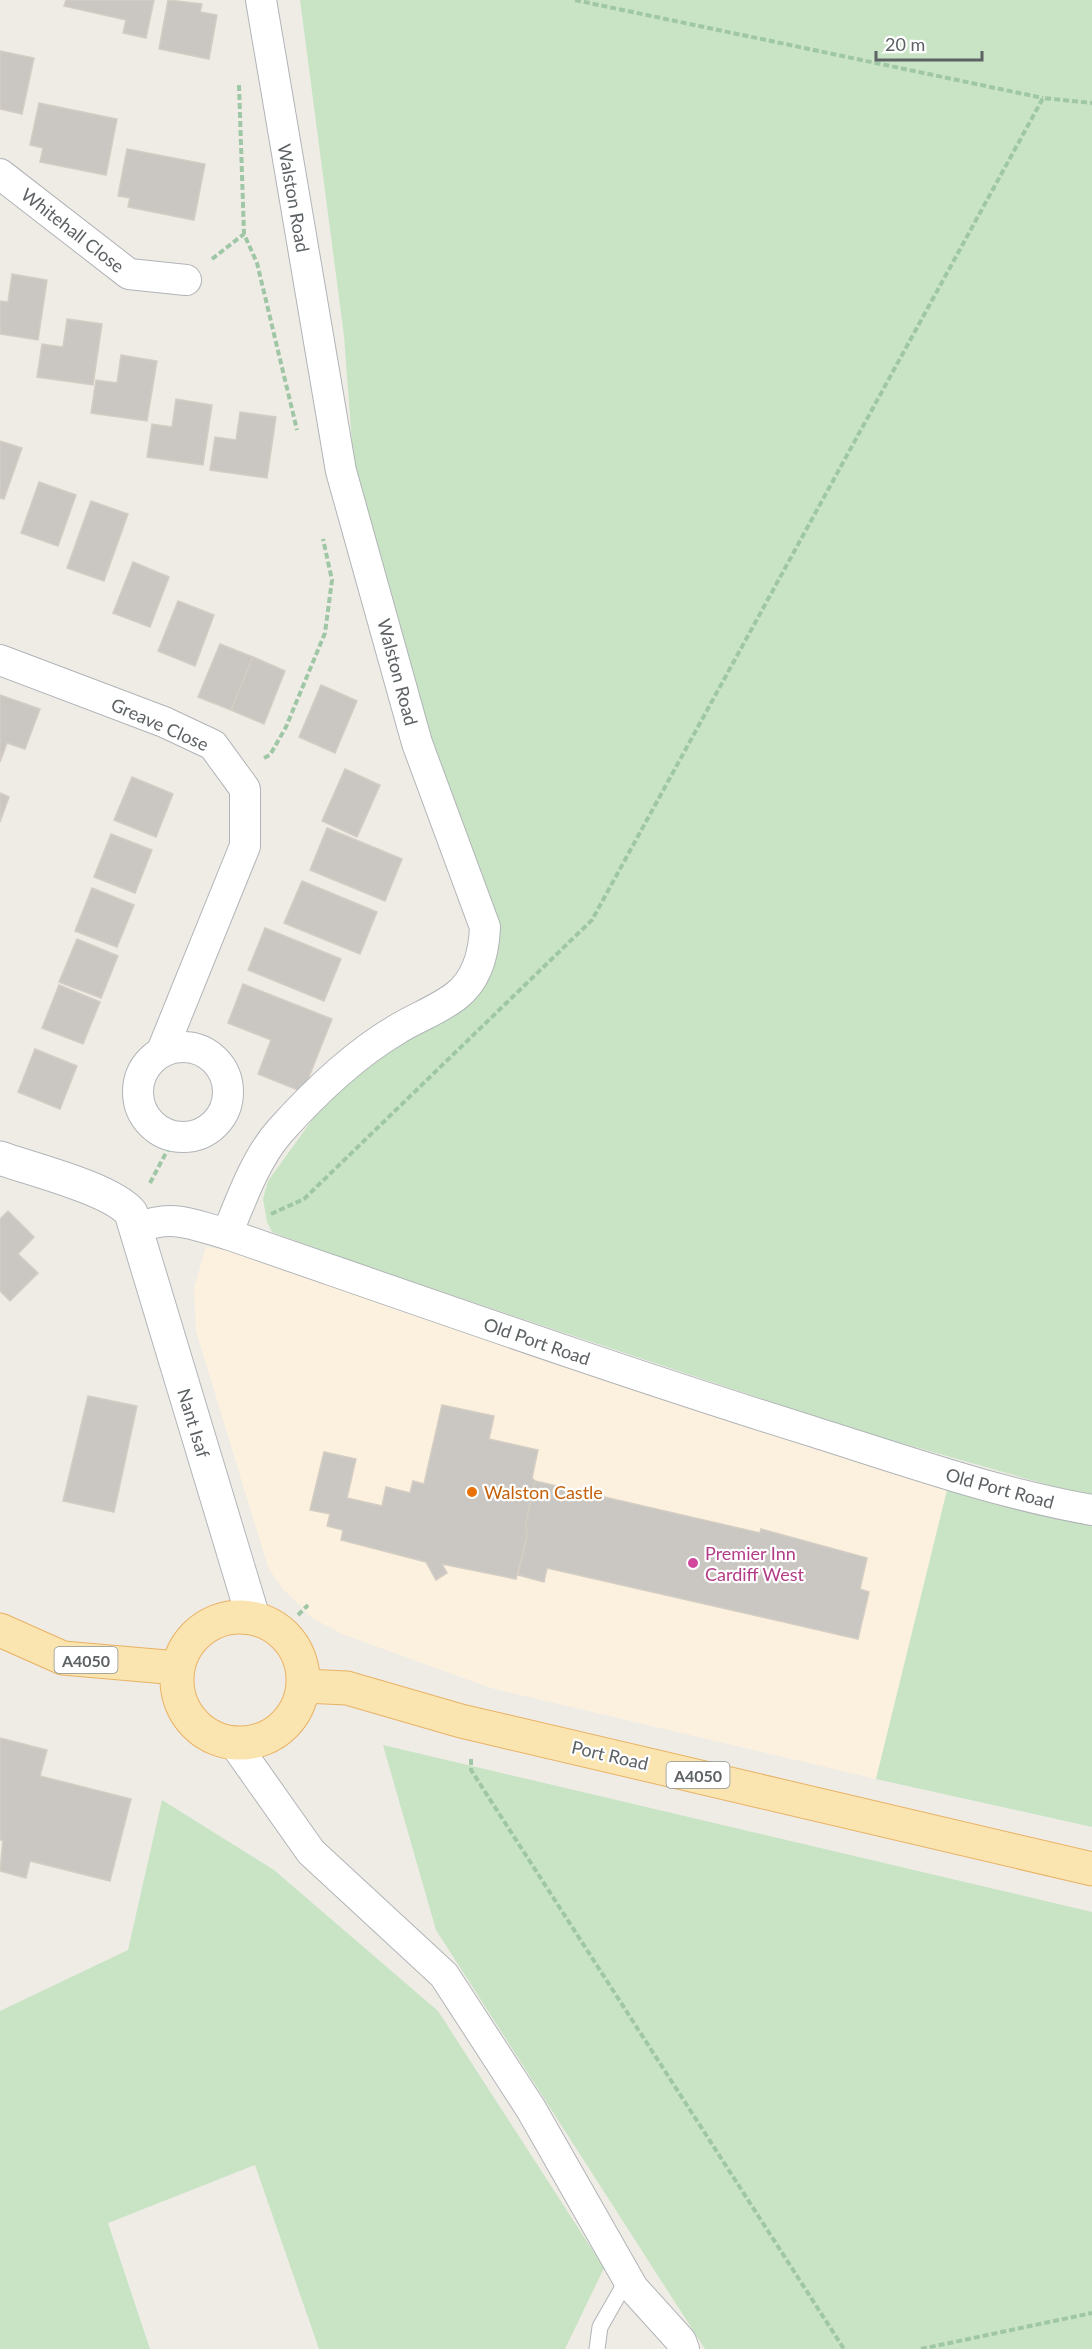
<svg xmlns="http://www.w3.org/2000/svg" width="1092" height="2349" viewBox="0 0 1092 2349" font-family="Lato,sans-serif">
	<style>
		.commercial { fill: #fcf1de }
		.green { fill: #c8e4c4 }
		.building { fill: #cac7c2; stroke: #d3cdc4; stroke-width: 1.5 }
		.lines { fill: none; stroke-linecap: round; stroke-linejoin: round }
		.lane-casing { stroke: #b1b4b7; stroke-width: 17 }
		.street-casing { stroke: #b1b4b7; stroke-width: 32 }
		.secondary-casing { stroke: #b2b6b9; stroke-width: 35 }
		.primary-casing { stroke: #e9b265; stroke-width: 35 }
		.path { stroke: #9fc7a5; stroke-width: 4; stroke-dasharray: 6 3; stroke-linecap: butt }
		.lane { stroke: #fff; stroke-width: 15 }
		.street { stroke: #fff; stroke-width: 30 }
		.secondary { stroke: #fff; stroke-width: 33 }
		.primary { stroke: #fae4b0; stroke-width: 33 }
		.food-dot { fill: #e8710a; stroke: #fff; stroke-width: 2 }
		.hotel-dot { fill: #d1479c; stroke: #fff; stroke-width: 2 }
		.labels { text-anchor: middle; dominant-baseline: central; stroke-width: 4.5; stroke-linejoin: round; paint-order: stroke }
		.shield { fill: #fff; stroke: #8e9193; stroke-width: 1.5 }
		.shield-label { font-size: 16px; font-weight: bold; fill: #5d6265 }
		.street-label { font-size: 18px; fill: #5d6265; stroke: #fff }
		.food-label { font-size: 18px; fill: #c56008; stroke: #fff; text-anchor: start }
		.hotel-label { font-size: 18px; fill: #b23c85; stroke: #fff; text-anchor: start }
	</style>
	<rect width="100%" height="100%" fill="#efece6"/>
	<polygon class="commercial" points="206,1247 224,1250 345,1291 425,1313 948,1486 876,1779 491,1688 342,1634 312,1618 282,1588 268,1567 196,1331 194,1288"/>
	<g class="green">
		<polygon points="300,0 1092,0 1092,1494 1073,1492 852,1429 335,1256 272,1232 267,1222 263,1199 268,1181 325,1102 358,1071 488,975 457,831 355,483 344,336"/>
		<polygon points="948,1486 1092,1522 1092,1827 876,1779"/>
		<polygon points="383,1745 1092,1912 1092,2349 705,2349 436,1930"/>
		<polygon points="162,1800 274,1870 438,2011 604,2268 565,2349 319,2349 255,2165 108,2223 150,2349 0,2349 0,2011 128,1950"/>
	</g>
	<g class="building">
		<polygon points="66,0 154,0 146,38 123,33 126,20 64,6"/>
		<polygon points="168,0 202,4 200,12 217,15 209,59 159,49"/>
		<polygon points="0,51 34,58 22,114 0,109"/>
		<polygon points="39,103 117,119 106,175 40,162 43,148 30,145"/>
		<polygon points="127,149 205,164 194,220 128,207 130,198 118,196"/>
		<polygon points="12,274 47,280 38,340 0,334 0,301 8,302"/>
		<polygon points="67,319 102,324 93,385 37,377 42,344 63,347"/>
		<polygon points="121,355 157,361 147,421 91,413 96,380 117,383"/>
		<polygon points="176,399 212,405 203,465 147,457 152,424 172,427"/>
		<polygon points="240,412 276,417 267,478 210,470 215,437 236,440"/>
		<polygon points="0,441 22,448 4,499 0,498"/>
		<polygon points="39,482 76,495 58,546 21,533"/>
		<polygon points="91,501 128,514 104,581 67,568"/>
		<polygon points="133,562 169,577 150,627 113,613"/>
		<polygon points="178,601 214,615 195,666 158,651"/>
		<polygon points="220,644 253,657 231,710 198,697"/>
		<polygon points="253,657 285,671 264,724 231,710"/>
		<polygon points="321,685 357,701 335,753 299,737"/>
		<polygon points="0,695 40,709 25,749 7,743 0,762"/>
		<polygon points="345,769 380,785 357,837 322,821"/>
		<polygon points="132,777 173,794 156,837 114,820"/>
		<polygon points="0,793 9,797 0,822"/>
		<polygon points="327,828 402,859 385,901 310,870"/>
		<polygon points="111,834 152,850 135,893 94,877"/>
		<polygon points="302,881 377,912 360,954 284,923"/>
		<polygon points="92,888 134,905 117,947 75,931"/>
		<polygon points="265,928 341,959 324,1001 248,970"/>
		<polygon points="77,939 118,956 101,998 59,982"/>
		<polygon points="243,984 332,1019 303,1092 258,1074 271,1040 228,1023"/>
		<polygon points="59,985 100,1002 83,1044 42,1028"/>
		<polygon points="35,1049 77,1066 60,1109 18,1092"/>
		<polygon points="8,1211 34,1237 18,1254 38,1273 10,1301 0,1291 0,1219"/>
		<polygon points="88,1396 137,1406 114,1512 63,1501"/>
		<polygon points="442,1405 494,1416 489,1439 538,1450 532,1478 535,1481 526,1522 527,1537 516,1579 442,1564 447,1573 436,1580 426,1562 341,1540 343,1530 327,1526 330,1514 310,1510 324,1452 356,1459 347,1498 382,1506 386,1487 410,1493 413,1481 424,1484"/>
		<polygon points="535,1481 760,1533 761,1529 867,1558 860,1589 869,1592 858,1639 547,1568 544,1582 518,1575 527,1537 526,1522"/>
		<polygon points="0,1738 47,1750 40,1776 131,1799 110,1881 30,1861 26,1878 0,1871 3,1840 0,1840"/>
	</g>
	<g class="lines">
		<g class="lane-casing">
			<polyline id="lane" points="597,2349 600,2327 628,2278"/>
		</g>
		<g class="street-casing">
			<g id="street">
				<polyline points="0,174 129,274 186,280"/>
				<polyline points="0,660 164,722 213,745 245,789 245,846 162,1051"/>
				<circle cx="183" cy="1092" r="45"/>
				<path d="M137,1228C174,1214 190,1224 227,1234C421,1301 615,1370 811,1431C903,1460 996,1493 1092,1510"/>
				<path d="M227,1234C241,1200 255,1160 279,1132C313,1094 352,1056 396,1030C415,1018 438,1010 456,996C478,979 484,953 485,927L417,743L341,471L261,0"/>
				<polyline points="234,1743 311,1852 444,1975 531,2109 633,2288 681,2341 684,2349"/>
			</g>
		</g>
		<g class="secondary-casing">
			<path id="secondary" d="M0,1158C31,1169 112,1189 131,1213L253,1617"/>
		</g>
		<g class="primary-casing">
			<g id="primary">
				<circle cx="240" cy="1680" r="63"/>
				<polyline points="0,1630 63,1658 178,1668"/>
				<polyline points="304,1686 347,1688 461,1721 1092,1869"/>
			</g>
		</g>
		<g class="path">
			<polyline points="575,0 1043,98"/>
			<polyline points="239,85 244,234 257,263 297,430"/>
			<polyline points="212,259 244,234"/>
			<polyline points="264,758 270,755 286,727 325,633 332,580 323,539"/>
			<polyline points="150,1183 175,1136"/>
			<polyline points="271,1214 304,1199 592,920 1043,98 1092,103"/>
			<polyline points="298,1615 308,1605"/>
			<polyline points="471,1759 471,1770 844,2349"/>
			<polyline points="921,2349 1092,2313"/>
		</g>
		<use href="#lane" class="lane"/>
		<use href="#street" class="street"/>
		<use href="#secondary" class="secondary"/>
		<use href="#primary" class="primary"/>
	</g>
	<circle class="food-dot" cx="472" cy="1492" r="6"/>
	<circle class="hotel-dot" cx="693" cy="1563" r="6"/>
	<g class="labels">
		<g class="shield">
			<rect x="54.5" y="1647" width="63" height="26" rx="4.5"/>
			<rect x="666.5" y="1762" width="63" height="26" rx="4.5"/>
		</g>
		<g class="shield-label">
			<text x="86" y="1660">A4050</text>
			<text x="698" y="1775">A4050</text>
		</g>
		<g class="street-label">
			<text transform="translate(294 198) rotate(80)">Walston Road</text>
			<text transform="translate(73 230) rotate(38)">Whitehall Close</text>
			<text transform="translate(398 672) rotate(75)">Walston Road</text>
			<text transform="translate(160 724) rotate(24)">Greave Close</text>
			<text transform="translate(537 1341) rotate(19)">Old Port Road</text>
			<text transform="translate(194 1423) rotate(73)">Nant Isaf</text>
			<text transform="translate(1000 1488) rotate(15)">Old Port Road</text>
			<text transform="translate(610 1755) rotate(13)">Port Road</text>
		</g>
		<g class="food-label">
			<text x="484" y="1492">Walston Castle</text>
		</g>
		<g class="hotel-label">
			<text x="705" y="1553">Premier Inn<tspan x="705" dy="21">Cardiff West</tspan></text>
		</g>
	</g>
	<path d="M876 51v9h106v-9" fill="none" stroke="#5d6265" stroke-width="3"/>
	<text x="885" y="51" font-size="18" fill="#5d6265" stroke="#ffffff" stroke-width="4.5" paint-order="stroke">20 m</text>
</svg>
